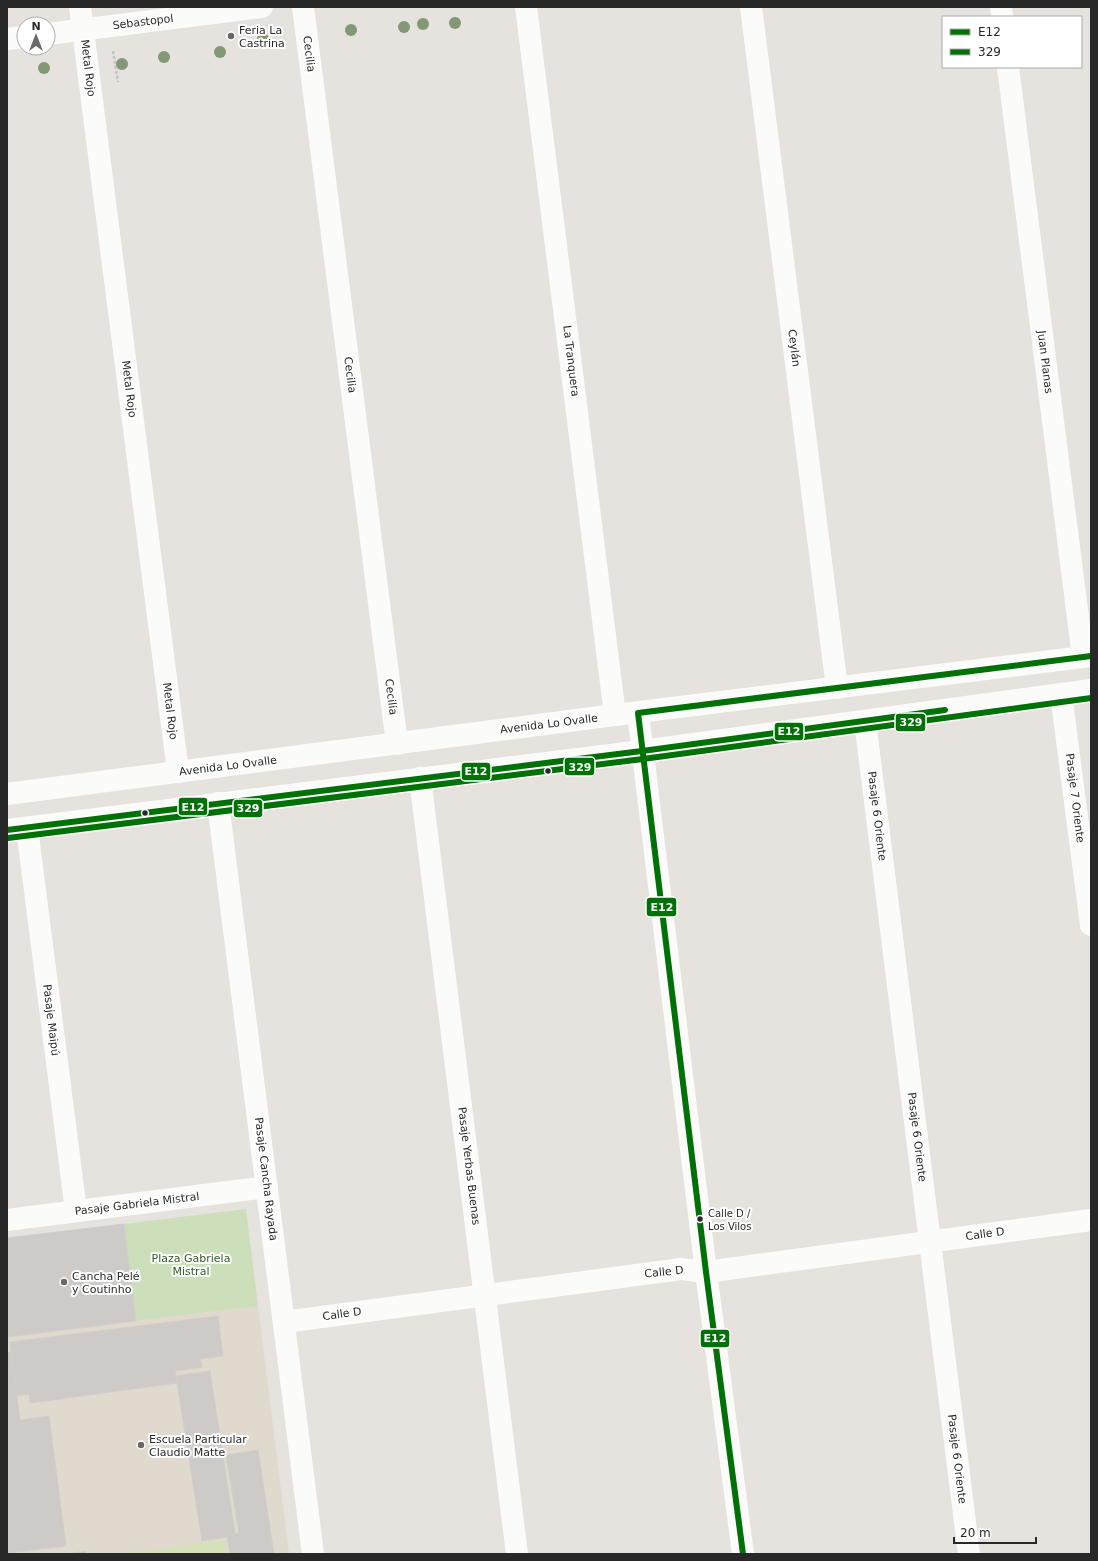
<svg xmlns="http://www.w3.org/2000/svg" width="1098" height="1561" viewBox="0 0 1098 1561" font-family="'DejaVu Sans',sans-serif">
	<style>
		.education { fill: #e0d9cd }
		.green { fill: #ccdeba }
		.pitch { fill: #d5e1b9 }
		.building { fill: #cdcac8; stroke: #d1ceca }
		.lines { fill: none; stroke-linecap: round; stroke-linejoin: round }
		.path { stroke: #c3c2c2; stroke-width: 2.5; stroke-dasharray: 3 2; stroke-linecap: butt }
		.minor { stroke: #fbfbfa; stroke-width: 22 }
		.tertiary { stroke: #fbfbfa; stroke-width: 22 }
		.secondary { stroke: #fbfbfa; stroke-width: 22 }
		.bus-1-casing { stroke: #fff; stroke-width: 9 }
		.bus-2-casing { stroke: #fff; stroke-width: 9 }
		.bus-1 { stroke: #007106; stroke-width: 6 }
		.bus-2 { stroke: #007106; stroke-width: 6 }
		.tree { fill: #829876 }
		.poi-dot { fill: #6a6968; stroke: #fff; stroke-width: 1.5 }
		.bus-dot { fill: #282828; stroke: #fff; stroke-width: 1.5 }
		.labels { text-anchor: middle; dominant-baseline: central; stroke-width: 4; stroke-linejoin: round; paint-order: stroke }
		.bus-label { font-size: 10px; fill: #282828; stroke: #fff; text-anchor: start }
		.street-label { font-size: 11px; fill: #282828; stroke: #fff }
		.poi-label { font-size: 11px; fill: #282828; stroke: #fff; text-anchor: start }
		.park-label { font-size: 11px; fill: #315c21; stroke: #fff }
		.line-badge { stroke: #fff; stroke-width: 1.5 }
		.badge-label { font-size: 11px; text-anchor: middle; font-weight: bold; fill: #fff }
	</style>
	<rect width="100%" height="100%" fill="#e6e2de"/>
	<polygon class="education" points="258,1306 289,1554 7,1554 7,1337"/>
	<polygon class="green" points="246,1209 258,1306 136,1321 124,1224"/>
	<polygon class="pitch" points="224,1540 226,1554 123,1554"/>
	<g class="building">
		<polygon points="124,1224 136,1321 7,1337 7,1238"/>
		<polygon points="218,1316 223,1356 200,1359 202,1367 175,1371 177,1383 30,1403 29,1394 17,1396 10,1342"/>
		<polygon points="11,1352 20,1420 49,1416 66,1546 7,1553 7,1353"/>
		<polygon points="210,1371 235,1534 227,1535 228,1537 202,1541 176,1376"/>
		<polygon points="258,1450 274,1554 230,1554 227,1535 239,1533 226,1455"/>
		<polygon points="86,1551 86,1554 66,1554"/>
	</g>
	<g class="lines">
		<polyline class="path" points="113,51 118,82"/>
		<g class="minor">
			<polyline points="80,7 178,772"/>
			<polyline points="303,7 397,744"/>
			<polyline points="526,7 615,715"/>
			<polyline points="751,7 837,688"/>
			<polyline points="1001,7 1002,17"/>
			<polyline points="1008,67 1083,657"/>
			<polyline points="1061,694 1091,925"/>
			<polyline points="638,713 706,1272 743,1554"/>
			<polyline points="865,721 969,1554"/>
			<polyline points="420,778 517,1554"/>
			<polyline points="218,803 313,1554"/>
			<polyline points="27,828 76,1211"/>
			<polyline points="7,1220 267,1187"/>
			<polyline points="284,1322 681,1269 706,1272 1091,1220"/>
		</g>
		<g class="tertiary">
			<polyline points="48,34 262,7"/>
			<polyline points="7,39 24,37"/>
		</g>
		<g class="secondary">
			<polyline points="7,794 615,715 1091,656"/>
			<polyline points="7,830 642,751 1091,690"/>
		</g>
		<g class="bus-1-casing">
			<g id="bus-1">
				<polyline points="7,830 642,751 945,710"/>
				<polyline points="743,1554 706,1272 638,713 1091,656"/>
			</g>
		</g>
		<g class="bus-2-casing">
			<polyline id="bus-2" points="8,838 643,759 1091,698"/>
		</g>
		<use href="#bus-1" class="bus-1"/>
		<use href="#bus-2" class="bus-2"/>
	</g>
	<g class="tree">
		<circle cx="455" cy="23" r="6"/>
		<circle cx="423" cy="24" r="6"/>
		<circle cx="404" cy="27" r="6"/>
		<circle cx="351" cy="30" r="6"/>
		<circle cx="263" cy="39" r="6"/>
		<circle cx="220" cy="52" r="6"/>
		<circle cx="164" cy="57" r="6"/>
		<circle cx="122" cy="64" r="6"/>
		<circle cx="44" cy="68" r="6"/>
	</g>
	<g class="poi-dot">
		<circle cx="231" cy="36" r="4"/>
		<circle cx="64" cy="1282" r="4"/>
		<circle cx="141" cy="1445" r="4"/>
	</g>
	<g class="bus-dot">
		<circle cx="548" cy="771" r="3.5"/>
		<circle cx="145" cy="813" r="3.5"/>
		<circle cx="700" cy="1219" r="3.5"/>
	</g>
	<g class="labels">
		<g class="bus-label">
			<text x="708" y="1213">Calle D /<tspan x="708" dy="13">Los Vilos</tspan></text>
		</g>
		<g class="street-label">
			<text transform="translate(143 22) rotate(-7)">Sebastopol</text>
			<text transform="translate(309 54) rotate(83)">Cecilia</text>
			<text transform="translate(88 68) rotate(83)">Metal Rojo</text>
			<text transform="translate(794 348) rotate(83)">Ceylán</text>
			<text transform="translate(571 361) rotate(83)">La Tranquera</text>
			<text transform="translate(1045 362) rotate(83)">Juan Planas</text>
			<text transform="translate(350 375) rotate(83)">Cecilia</text>
			<text transform="translate(129 389) rotate(83)">Metal Rojo</text>
			<text transform="translate(391 697) rotate(83)">Cecilia</text>
			<text transform="translate(170 711) rotate(83)">Metal Rojo</text>
			<text transform="translate(549 724) rotate(-7)">Avenida Lo Ovalle</text>
			<text transform="translate(228 766) rotate(-7)">Avenida Lo Ovalle</text>
			<text transform="translate(1075 798) rotate(83)">Pasaje 7 Oriente</text>
			<text transform="translate(877 816) rotate(83)">Pasaje 6 Oriente</text>
			<text transform="translate(51 1020) rotate(83)">Pasaje Maipú</text>
			<text transform="translate(917 1137) rotate(83)">Pasaje 6 Oriente</text>
			<text transform="translate(469 1166) rotate(83)">Pasaje Yerbas Buenas</text>
			<text transform="translate(266 1179) rotate(83)">Pasaje Cancha Rayada</text>
			<text transform="translate(137 1204) rotate(-7)">Pasaje Gabriela Mistral</text>
			<text transform="translate(985 1234) rotate(-8)">Calle D</text>
			<text transform="translate(664 1272) rotate(-6)">Calle D</text>
			<text transform="translate(342 1314) rotate(-8)">Calle D</text>
			<text transform="translate(957 1459) rotate(83)">Pasaje 6 Oriente</text>
		</g>
		<g class="poi-label">
			<text x="239" y="30">Feria La<tspan x="239" dy="13">Castrina</tspan></text>
			<text x="72" y="1276">Cancha Pelé<tspan x="72" dy="13">y Coutinho</tspan></text>
			<text x="149" y="1439">Escuela Particular<tspan x="149" dy="13">Claudio Matte</tspan></text>
		</g>
		<g class="park-label">
			<text x="191" y="1258">Plaza Gabriela<tspan x="191" dy="13">Mistral</tspan></text>
		</g>
	</g>
	<g class="line-badge">
		<rect x="895" y="713" width="31" height="19" rx="4" fill="#007106"/>
		<rect x="774" y="722" width="30" height="19" rx="4" fill="#007106"/>
		<rect x="564" y="757" width="31" height="19" rx="4" fill="#007106"/>
		<rect x="461" y="762" width="30" height="19" rx="4" fill="#007106"/>
		<rect x="178" y="797" width="30" height="19" rx="4" fill="#007106"/>
		<rect x="233" y="799" width="30" height="19" rx="4" fill="#007106"/>
		<rect x="646" y="897" width="31" height="20" rx="4" fill="#007106"/>
		<rect x="700" y="1329" width="30" height="19" rx="4" fill="#007106"/>
	</g>
	<g class="badge-label">
		<text x="911" y="726">329</text>
		<text x="789" y="735">E12</text>
		<text x="580" y="771">329</text>
		<text x="476" y="775">E12</text>
		<text x="193" y="811">E12</text>
		<text x="248" y="812">329</text>
		<text x="662" y="911">E12</text>
		<text x="715" y="1342">E12</text>
	</g>
	<rect width="1098" height="1561" fill="none" stroke="#282828" stroke-width="16"/>
	<rect x="942" y="16" width="140" height="52" fill="#ffffff" stroke="#a9a9a9"/>
	<rect x="950" y="29" width="20" height="6" fill="#007106" stroke="#a9a9a9"/>
	<text x="978" y="36" font-size="12" fill="#282828">E12</text>
	<rect x="950" y="49" width="20" height="6" fill="#007106" stroke="#a9a9a9"/>
	<text x="978" y="56" font-size="12" fill="#282828">329</text>
	<g transform="translate(36 36)"><circle r="19" fill="#ffffff" stroke="#a9a9a9"/>
	<path d="M0-3L7 15L0 10L-7 15Z" fill="#6a6968"/>
	<text y="-6" font-size="11" font-weight="bold" text-anchor="middle" fill="#282828">N</text>
	</g>
	<path d="M954 1537v6h82v-6" fill="none" stroke="#282828" stroke-width="2"/>
	<text x="960" y="1537" font-size="12" fill="#282828" stroke="#ffffff" stroke-width="3" paint-order="stroke">20 m</text>
</svg>
